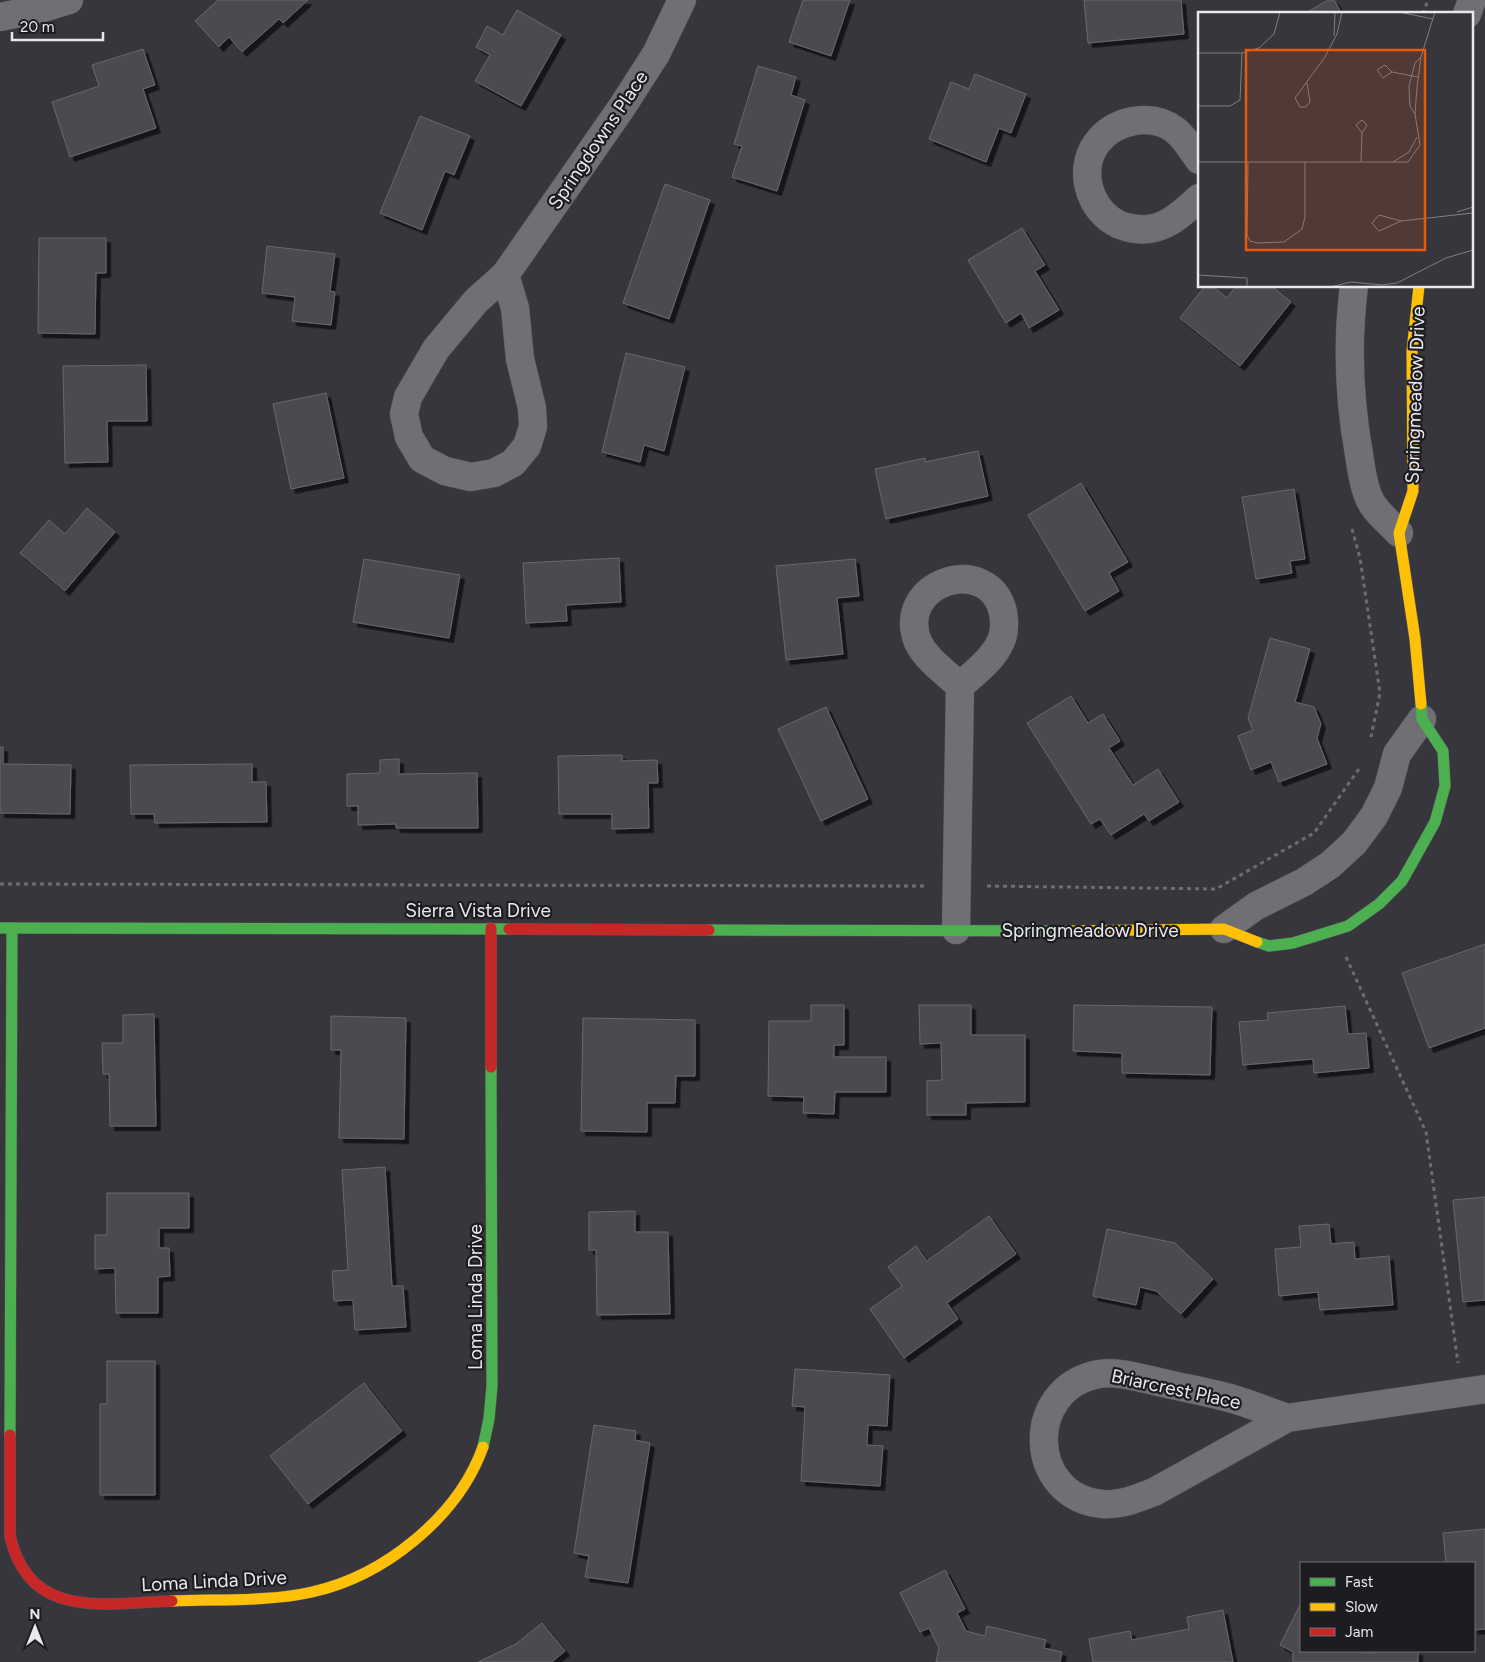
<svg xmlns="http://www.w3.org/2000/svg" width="1485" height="1662" viewBox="0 0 1485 1662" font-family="Figtree,sans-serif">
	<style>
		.building { fill: #4b4b4f; stroke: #68686c; filter: url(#shadow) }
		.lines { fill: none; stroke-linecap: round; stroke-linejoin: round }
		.street-casing { stroke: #545358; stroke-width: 29 }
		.fast-casing { stroke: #545358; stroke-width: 12 }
		.slow-casing { stroke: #545358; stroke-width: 12 }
		.jam-casing { stroke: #545358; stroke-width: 12 }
		.path { stroke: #6d6d71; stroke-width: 3; stroke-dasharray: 4 4; stroke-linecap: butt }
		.street { stroke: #707074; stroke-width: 28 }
		.fast { stroke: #4caf50; stroke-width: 11 }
		.slow { stroke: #ffc107; stroke-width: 11 }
		.jam { stroke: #c62828; stroke-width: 11 }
		.labels { text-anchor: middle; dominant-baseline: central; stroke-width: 4.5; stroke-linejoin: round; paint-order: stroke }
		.street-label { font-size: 19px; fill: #e8e8ef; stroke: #1d1c21 }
		.inset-road { fill: none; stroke: #7e7d84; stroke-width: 1 }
		.view { fill: #e8590c; fill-opacity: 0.15; stroke: #e8590c; stroke-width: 2.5 }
		.inset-edge { fill: none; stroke: #e8e8ef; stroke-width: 2.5 }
	</style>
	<defs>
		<filter id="shadow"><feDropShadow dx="4.5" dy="4.5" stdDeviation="0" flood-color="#0009"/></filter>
	</defs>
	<rect width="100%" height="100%" fill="#37363c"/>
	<g class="building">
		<polygon points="218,0 308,0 283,23 279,19 242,52 229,37 219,47 195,21"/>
		<polygon points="803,0 850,0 831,56 789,42"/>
		<polygon points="1084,0 1181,0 1184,34 1088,43"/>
		<polygon points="1328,0 1334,0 1342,14 1304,14"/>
		<polygon points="517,10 561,35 521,106 475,81 490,55 476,47 487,26 503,35"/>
		<polygon points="143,49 155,85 143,89 156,128 70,157 52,102 99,86 92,65"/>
		<polygon points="758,66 796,77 791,95 805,100 777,191 732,177 742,146 734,144"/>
		<polygon points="975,74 1026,94 1011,133 999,128 986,162 929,139 951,82 969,89"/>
		<polygon points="420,116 470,136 454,175 445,171 422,230 380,213"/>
		<polygon points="665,184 710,200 669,319 623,303"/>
		<polygon points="1022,228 1045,265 1035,271 1059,310 1029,328 1021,313 1006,323 968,260"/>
		<polygon points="39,238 106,238 106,273 96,273 95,334 38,333"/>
		<polygon points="267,246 335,254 330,291 335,292 331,325 292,321 295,297 262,293"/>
		<polygon points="1205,286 1212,286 1227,298 1236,286 1271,286 1291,302 1240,366 1180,318"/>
		<polygon points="626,353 685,367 664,451 644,445 640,462 602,452"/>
		<polygon points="146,365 147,421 107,421 108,462 65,463 63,366"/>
		<polygon points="326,393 344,478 291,489 273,404"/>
		<polygon points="978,451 988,496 886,519 875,469 925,458 925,462"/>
		<polygon points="1081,483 1128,562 1109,573 1119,591 1085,611 1028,515"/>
		<polygon points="1294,489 1305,559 1290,561 1292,573 1256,579 1242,497"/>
		<polygon points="87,508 115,532 65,591 20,553 49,520 65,534"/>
		<polygon points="619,558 621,602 566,605 567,621 526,623 523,563"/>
		<polygon points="364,559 460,575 449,638 353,622"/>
		<polygon points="855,559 859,596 837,598 843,654 786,660 776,566"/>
		<polygon points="1270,638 1310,649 1295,702 1314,707 1321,724 1317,738 1327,764 1279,782 1271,762 1251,770 1238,736 1253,730 1248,718"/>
		<polygon points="1071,696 1088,723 1103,714 1120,741 1109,748 1133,785 1158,769 1179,802 1149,821 1144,814 1111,835 1100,819 1091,824 1027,723"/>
		<polygon points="826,707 868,799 821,821 778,729"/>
		<polygon points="0,747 3,747 3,764 71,765 70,814 0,813"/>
		<polygon points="622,755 622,761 657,760 658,783 648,783 649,828 612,829 612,814 559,814 558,756"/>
		<polygon points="399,759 399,774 477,773 478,828 396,828 396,824 358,825 358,806 347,806 347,774 380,773 380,760"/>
		<polygon points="252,764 252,782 266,782 267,822 155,823 154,814 131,814 130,765"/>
		<polygon points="1485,944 1485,1028 1429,1048 1402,973"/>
		<polygon points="811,1005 844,1005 844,1045 834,1045 834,1057 886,1057 886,1092 835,1092 834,1114 803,1113 804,1097 768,1096 769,1021 811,1021"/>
		<polygon points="919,1005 971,1005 971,1035 1025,1035 1025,1102 966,1103 966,1115 927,1115 927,1081 942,1080 941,1043 920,1044"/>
		<polygon points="1074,1005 1212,1007 1210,1075 1122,1073 1122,1053 1073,1051"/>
		<polygon points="1345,1006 1348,1034 1366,1033 1369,1068 1314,1073 1313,1059 1243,1065 1239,1022 1268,1020 1267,1013"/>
		<polygon points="154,1014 156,1126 110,1126 109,1074 103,1074 102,1043 123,1043 123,1015"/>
		<polygon points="331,1016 406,1018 404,1139 339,1138 341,1050 331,1050"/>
		<polygon points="583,1018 695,1020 695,1076 676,1076 675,1103 647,1103 647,1132 581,1131"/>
		<polygon points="385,1167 392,1286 403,1286 406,1327 355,1330 353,1300 334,1301 332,1271 348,1270 342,1170"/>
		<polygon points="107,1193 189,1193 189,1228 159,1228 159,1248 169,1248 170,1276 158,1277 158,1313 116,1313 115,1268 95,1269 95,1235 107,1235"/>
		<polygon points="1485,1197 1485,1300 1463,1302 1453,1200"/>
		<polygon points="635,1211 635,1232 668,1232 670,1314 597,1315 596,1250 589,1250 589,1212"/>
		<polygon points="989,1216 1016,1254 947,1303 958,1319 904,1358 870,1309 902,1286 888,1267 916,1246 927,1261"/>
		<polygon points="1329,1224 1331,1244 1354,1242 1355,1259 1389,1256 1393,1305 1320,1310 1318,1292 1279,1296 1275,1249 1301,1247 1299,1226"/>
		<polygon points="1107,1229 1175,1243 1213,1279 1181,1314 1156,1291 1140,1287 1136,1305 1093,1296"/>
		<polygon points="107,1361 155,1361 155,1495 100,1495 100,1404 107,1404"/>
		<polygon points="795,1369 890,1375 887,1426 868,1425 867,1445 883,1446 880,1486 801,1481 805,1407 792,1406"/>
		<polygon points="364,1383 402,1431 308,1504 270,1456"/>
		<polygon points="594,1425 636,1431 635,1440 650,1443 628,1583 585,1577 589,1556 574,1553"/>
		<polygon points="1485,1529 1485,1629 1474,1630 1474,1563 1446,1563 1443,1533"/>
		<polygon points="945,1570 965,1609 957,1613 966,1631 985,1636 987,1626 1046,1640 1044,1648 1062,1652 1060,1662 936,1662 939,1648 929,1628 920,1632 900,1593"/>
		<polygon points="1301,1603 1301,1651 1362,1651 1362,1653 1375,1653 1375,1651 1418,1651 1418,1662 1293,1662 1293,1652 1280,1645"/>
		<polygon points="1223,1610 1233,1662 1093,1662 1089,1639 1130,1631 1132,1640 1189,1629 1187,1617"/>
		<polygon points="542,1623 565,1651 552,1662 478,1662 516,1644"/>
	</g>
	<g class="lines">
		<g class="street-casing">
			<g id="street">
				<polyline points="1467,14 1472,0"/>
				<polyline points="0,17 39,9 69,0"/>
				<path d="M1199,160C1192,150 1184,137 1175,130C1151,112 1114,120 1097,143C1075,172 1092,218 1126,227C1157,236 1177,219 1199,198"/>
				<polyline points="505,275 515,308 520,359 532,408 533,427 527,446 513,463 494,473 471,477 445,471 422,459 409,437 404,414 408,397 436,349 476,301 505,275 622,107 656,54 682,0"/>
				<path d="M1354,286C1347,341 1349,399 1359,454C1361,468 1363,485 1369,498C1374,511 1390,523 1399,533"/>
				<polyline points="1224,929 1256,906 1304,882 1330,865 1354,843 1374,816 1388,788 1397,754 1422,719"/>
				<path d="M956,930L960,686C973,674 991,661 999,645C1005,635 1005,624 1003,612C989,552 894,582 918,642C926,659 946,673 960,686"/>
				<path d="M1287,1418C1269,1412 1251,1404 1233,1399C1209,1392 1183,1388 1159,1382C1140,1378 1118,1371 1099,1374C1023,1388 1027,1497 1102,1504C1120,1506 1138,1498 1154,1492L1287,1418L1485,1389"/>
			</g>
		</g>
		<g class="fast-casing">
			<g id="fast">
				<polyline points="0,928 509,929"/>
				<polyline points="709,930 1065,931"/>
				<polyline points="1257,942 1269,946 1293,943 1348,926 1379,904 1402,881 1435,822 1445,786 1443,751 1422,719 1421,704"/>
				<polyline points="10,1435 12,928"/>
				<polyline points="483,1447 489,1419 492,1386 491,1067"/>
			</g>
		</g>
		<g class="slow-casing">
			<g id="slow">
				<polyline points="1419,286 1412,351 1413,491 1399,533 1415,639 1421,704"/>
				<polyline points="1065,931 1224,929 1257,942"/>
				<path d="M172,1601C218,1599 267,1602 312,1592C384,1576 458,1517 483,1447"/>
			</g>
		</g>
		<g class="jam-casing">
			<g id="jam">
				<polyline points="491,928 491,1067"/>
				<polyline points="509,929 709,930"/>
				<path d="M10,1435V1536C29,1621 105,1603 172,1601"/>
			</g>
		</g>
		<g class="path">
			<polyline points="1423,14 1428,0"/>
			<polyline points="1352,529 1360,558 1380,693 1371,737"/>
			<polyline points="0,884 928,886"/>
			<polyline points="987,886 1216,889 1314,833 1361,766"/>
			<polyline points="1346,957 1426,1132 1458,1363"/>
		</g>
		<use href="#street" class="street"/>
		<use href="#fast" class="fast"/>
		<use href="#slow" class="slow"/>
		<use href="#jam" class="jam"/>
	</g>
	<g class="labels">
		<g class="street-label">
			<text transform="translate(598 140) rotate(-56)">Springdowns Place</text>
			<text transform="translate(1415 395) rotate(-88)">Springmeadow Drive</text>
			<text x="478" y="910">Sierra Vista Drive</text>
			<text x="1090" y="930">Springmeadow Drive</text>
			<text transform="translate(475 1297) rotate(-90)">Loma Linda Drive</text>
			<text transform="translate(1176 1389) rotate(12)">Briarcrest Place</text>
			<text transform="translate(214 1581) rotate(-3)">Loma Linda Drive</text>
		</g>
	</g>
	<g transform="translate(1198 12)">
		<rect width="275" height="275" fill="#37363c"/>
		<path class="inset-road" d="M201,0L235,7M136,24L137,0M0,41H44L61,36L76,22L82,0M194,60L185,66L179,58L187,53L194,60L220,65M109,71L112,90L108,95H102L97,86L127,45L139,22L144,0M0,94H32L42,88L44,41M217,102L212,94L211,74L217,51L223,45M0,150H210L222,133L217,102L219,75L223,45L237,0M50,150L49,223L52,229L59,231L86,230L104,217L107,205V150M163,150L164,121L169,113L164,108L158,113L164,121M195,150L211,140L219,125M259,200L275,195M203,209L181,203L174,211L181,219L203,209L275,201M0,263L49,266V275M132,275L153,270L184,273L199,271L248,246L275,238"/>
		<path class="view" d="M48,38H227V238H48Z"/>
		<rect width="275" height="275" class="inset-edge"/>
	</g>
	<rect x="1300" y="1562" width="175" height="90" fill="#1d1c21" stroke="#6e6e73"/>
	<rect x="1310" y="1578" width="25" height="8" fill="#4caf50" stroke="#6e6e73"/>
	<text x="1345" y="1587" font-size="15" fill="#e8e8ef">Fast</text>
	<rect x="1310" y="1603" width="25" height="8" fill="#ffc107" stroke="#6e6e73"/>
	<text x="1345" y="1612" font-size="15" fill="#e8e8ef">Slow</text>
	<rect x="1310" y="1628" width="25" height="8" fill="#c62828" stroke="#6e6e73"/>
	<text x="1345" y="1637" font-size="15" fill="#e8e8ef">Jam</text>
	<g transform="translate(35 1627)" stroke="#1d1c21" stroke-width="4" paint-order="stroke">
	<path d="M0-4L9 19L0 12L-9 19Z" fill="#e8e8ef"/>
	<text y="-8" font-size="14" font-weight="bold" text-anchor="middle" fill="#e8e8ef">N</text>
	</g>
	<path d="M12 32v8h91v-8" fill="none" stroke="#e8e8ef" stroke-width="2.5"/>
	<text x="20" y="32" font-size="15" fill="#e8e8ef" stroke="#1d1c21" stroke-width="4" paint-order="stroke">20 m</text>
</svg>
